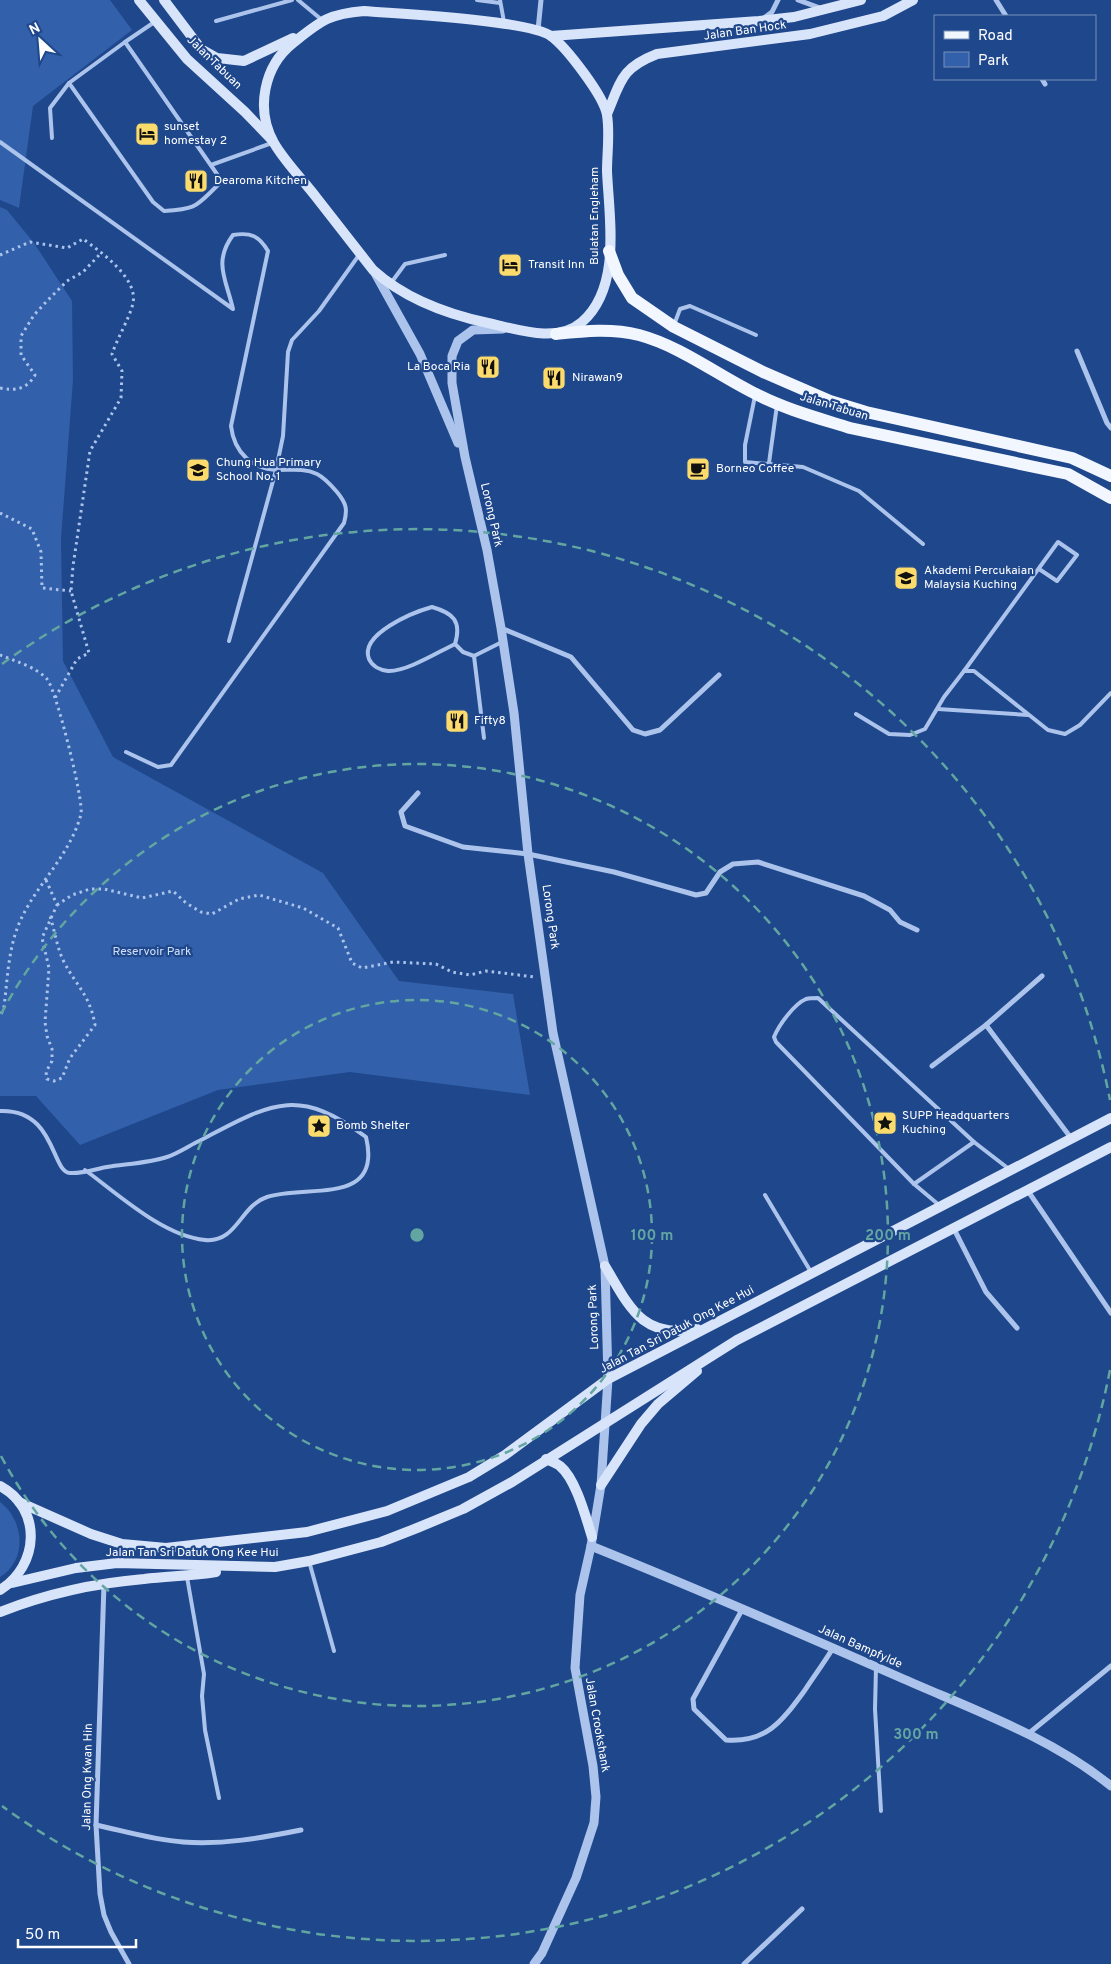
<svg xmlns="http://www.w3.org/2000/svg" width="1111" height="1964" viewBox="0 0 1111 1964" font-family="Overpass,sans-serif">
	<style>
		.green { fill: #3260aa }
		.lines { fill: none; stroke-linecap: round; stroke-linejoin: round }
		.path { stroke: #acc4ec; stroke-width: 3; stroke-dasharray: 2.5 4; stroke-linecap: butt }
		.service { stroke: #acc4ec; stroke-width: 4 }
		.minor { stroke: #acc4ec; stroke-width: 5 }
		.tertiary { stroke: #acc4ec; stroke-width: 9 }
		.secondary { stroke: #d8e4f9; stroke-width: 10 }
		.primary { stroke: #f1f6ff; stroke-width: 12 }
		.ring { fill: none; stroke: #63a6a1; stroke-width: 2.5; stroke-dasharray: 9 6 }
		.labels { text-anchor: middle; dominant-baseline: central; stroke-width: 4.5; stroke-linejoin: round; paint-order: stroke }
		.street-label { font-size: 12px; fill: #fff; stroke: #1f478c }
		.poi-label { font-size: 12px; fill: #fff; stroke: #1f478c; text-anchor: start }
		.park-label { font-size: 12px; fill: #d1e0f9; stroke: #1f478c }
		.centre { fill: #63a6a1; stroke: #1f478c; stroke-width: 2.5 }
		.ring-label { font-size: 15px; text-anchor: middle; font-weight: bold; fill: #63a6a1; stroke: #1f478c; stroke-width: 4.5; stroke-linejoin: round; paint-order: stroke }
	</style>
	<rect width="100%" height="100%" fill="#1f478c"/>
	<g class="green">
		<polygon points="0,0 110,0 132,30 33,106 19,208 0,200"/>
		<polygon points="0,207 7,210 34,243 72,301 73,380 61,539 63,661 113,757 323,873 399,981 513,994 530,1095 350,1072 218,1090 80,1145 36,1096 0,1096"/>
		<path d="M0,1502C24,1520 28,1560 0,1577Z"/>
	</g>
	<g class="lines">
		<g class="path">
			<path d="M0,255L30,242L67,248L83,239C101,252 138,278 133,303C130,317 117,339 112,354L122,371L121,398L90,451L73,566L71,591L89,653L77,659L55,698"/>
			<path d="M0,388C16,391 27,389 35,375L21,355V336L34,315L47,301L67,281L83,272L102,252"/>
			<polyline points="0,513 32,529 41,552 42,588 71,591"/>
			<path d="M0,655C15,661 36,667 47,679C56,689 84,801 81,814C71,853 40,881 23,915C8,944 8,976 4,1007L0,1017"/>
			<path d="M46,880L57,905L42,938L49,968L45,1022L47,1036L52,1049V1061L46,1072L47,1079L54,1081L62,1078L70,1058L95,1025C90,995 77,987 64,962C57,948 55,932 50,916"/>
			<polyline points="57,905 72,895 90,889 104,889 142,898 173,891 186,903 201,912 212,914 239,899 259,895 303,908 338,928 352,963 362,968 393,962 436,964 452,972 470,975 486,971 535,977"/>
		</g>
		<g class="service">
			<polyline points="298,0 322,20"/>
			<polyline points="477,0 500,3"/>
			<polyline points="500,0 504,22"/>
			<polyline points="216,21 292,0"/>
			<path d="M125,42L219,177V184C196,206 198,209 164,211L153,202L69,83Z"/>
			<polyline points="125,42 156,21"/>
			<polyline points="52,138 50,108 69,83"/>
			<path d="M0,142L233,309C226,279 213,262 233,235C251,232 259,236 268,251L231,426C234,452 252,470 279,470C291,470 305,468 317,474C325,478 331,485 337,492C346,503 348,509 344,523L171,765L158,767L126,752"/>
			<polyline points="211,165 272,143"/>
			<polyline points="391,283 405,264 445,255"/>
			<polyline points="674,325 680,309 690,306 756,335"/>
			<polyline points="755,396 745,445 745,462 803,467 859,491 923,544"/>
			<polyline points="769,463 777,405"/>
			<path d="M432,607C453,613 462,621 455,644C438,652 406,672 388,671C380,670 372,666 369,659C359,634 414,612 432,607Z"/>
			<polyline points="229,641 276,470 283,436 288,352 292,340 319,311 359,255"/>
			<polyline points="455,644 463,652 474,656 502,642"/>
			<polyline points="474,656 484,738"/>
			<polyline points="964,671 1058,542 1077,555 1057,581 1039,569"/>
			<polyline points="938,709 1028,715"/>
			<polyline points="856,714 889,734 910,735 925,729 944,697 964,671 974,671 1048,730 1065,734 1080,725 1111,693"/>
			<path d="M0,1111C56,1109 51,1172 70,1173C81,1174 96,1169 107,1167C126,1164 149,1163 167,1157C179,1153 190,1145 201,1140C270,1104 297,1085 366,1137C383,1207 306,1184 267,1197C240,1206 237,1243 205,1240C163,1236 118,1194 85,1170"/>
			<polyline points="914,1184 974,1142"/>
			<polyline points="765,1195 811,1272"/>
			<path d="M939,1205L914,1184L776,1042L774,1037C779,1025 794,1004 806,999C810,998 815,998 818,998L974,1142L1009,1169"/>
			<polyline points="309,1561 334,1651"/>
			<polyline points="187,1577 204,1674 202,1696 205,1730 219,1798"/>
			<polyline points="876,1667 875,1709 881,1811"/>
		</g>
		<g class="minor">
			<polyline points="798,0 820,8"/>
			<polyline points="996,0 1006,16"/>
			<polyline points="764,18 772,12 778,0"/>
			<polyline points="538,30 541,0"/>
			<polyline points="1042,79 1045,84"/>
			<polyline points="1077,351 1107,423 1111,428"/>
			<polyline points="501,628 571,657 633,730 645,734 660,730 719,675"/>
			<polyline points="418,793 401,812 405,826 463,847 528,854 614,872 696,895 706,893 720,872 733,864 758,862 864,896 890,910 900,922 917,930"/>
			<polyline points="986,1025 1071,1138"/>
			<polyline points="932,1066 986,1025 1042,976"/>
			<polyline points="1028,1191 1111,1313"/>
			<polyline points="954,1229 986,1292 1017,1328"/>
			<polyline points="104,1584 96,1825 100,1894 104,1915 111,1932 129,1964"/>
			<path d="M743,1608L693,1699L694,1709L726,1740C767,1743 782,1721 805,1690C814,1676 824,1663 833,1648"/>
			<polyline points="1028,1734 1111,1666"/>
			<path d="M96,1825C124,1831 153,1840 183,1842C223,1845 261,1838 301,1830"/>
			<polyline points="744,1964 802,1909"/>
		</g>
		<g class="tertiary">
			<polyline points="375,273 420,354 458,443"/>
			<polyline points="503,329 473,330 458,341 452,356 452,383 465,457 487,550 501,628 514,713 528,854 553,1033 605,1266 608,1379 601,1485 591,1546 580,1595 575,1668 593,1766 596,1797 594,1823 576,1878 542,1953 534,1964"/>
			<path d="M591,1546C695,1588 797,1632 899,1677C971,1709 1049,1736 1111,1786"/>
		</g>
		<g class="secondary">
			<polyline points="139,0 187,59 245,112 272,140"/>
			<polyline points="164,0 201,49 217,58 244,61 293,38"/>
			<path d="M364,11C399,14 528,20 551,36C566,47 604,96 607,115C610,133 607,153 607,171C609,218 622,287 582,322C557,344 516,329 488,323C446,314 405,299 373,270C354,246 335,221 316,197C303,180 285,162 274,143C255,109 264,66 293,43C321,21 328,14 364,11Z"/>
			<polyline points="551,36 759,21 794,17 861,0"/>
			<path d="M607,114C621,81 621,68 657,54L810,34L883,16L913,0"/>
			<path d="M605,1266C629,1306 642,1340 697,1329"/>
			<path d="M546,1459C550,1461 556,1463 560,1466C576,1479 586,1518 592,1537"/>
			<polyline points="601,1485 641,1424 658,1404 697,1371"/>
			<path d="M0,1486C43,1509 39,1566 0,1590"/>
			<polyline points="19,1502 91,1534 122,1544 166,1548 307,1532 387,1511 469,1477 505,1455 608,1379 1111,1118"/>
			<polyline points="12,1583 76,1568 117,1563 275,1567 309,1561 381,1542 417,1528 463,1509 512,1482 737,1340 1111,1147"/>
			<path d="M0,1612C46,1594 96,1583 144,1579C169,1576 192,1576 216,1572"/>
		</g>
		<g class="primary">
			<polyline points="609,251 618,275 632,298 674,327 763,372 830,401 866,412 1072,458 1111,476"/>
			<path d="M556,334C584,331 611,328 639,335C680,346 716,374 754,393C784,409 818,418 850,428L1068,474L1111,498"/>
		</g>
	</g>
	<g class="ring">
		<circle cx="417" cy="1235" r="235"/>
		<path d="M1 1014A471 471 0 1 1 1 1456"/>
		<path d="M1110 1370A706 706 0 0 1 2 1806M2 664A706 706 0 0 1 1110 1100"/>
	</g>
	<defs>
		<g id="hotel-square" transform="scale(1.25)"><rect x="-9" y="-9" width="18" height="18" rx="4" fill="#fadb6c" stroke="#1f478c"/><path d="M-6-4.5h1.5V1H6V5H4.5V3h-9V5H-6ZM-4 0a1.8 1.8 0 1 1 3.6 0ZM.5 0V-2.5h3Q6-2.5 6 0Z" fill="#111"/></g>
		<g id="restaurant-square" transform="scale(1.25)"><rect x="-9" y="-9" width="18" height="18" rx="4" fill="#fadb6c" stroke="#1f478c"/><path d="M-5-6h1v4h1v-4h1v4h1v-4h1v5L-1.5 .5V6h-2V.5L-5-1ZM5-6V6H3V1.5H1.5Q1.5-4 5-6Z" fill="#111"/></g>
		<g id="cafe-square" transform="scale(1.25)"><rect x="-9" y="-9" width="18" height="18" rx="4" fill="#fadb6c" stroke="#1f478c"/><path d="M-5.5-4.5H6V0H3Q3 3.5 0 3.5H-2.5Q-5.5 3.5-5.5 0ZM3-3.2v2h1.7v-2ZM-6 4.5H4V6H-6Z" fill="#111"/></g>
		<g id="school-square" transform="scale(1.25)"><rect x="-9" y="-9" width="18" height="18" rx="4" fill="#fadb6c" stroke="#1f478c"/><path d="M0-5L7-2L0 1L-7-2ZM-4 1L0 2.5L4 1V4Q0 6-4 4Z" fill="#111"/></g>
		<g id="university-square" transform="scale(1.25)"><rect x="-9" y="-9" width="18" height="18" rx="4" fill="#fadb6c" stroke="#1f478c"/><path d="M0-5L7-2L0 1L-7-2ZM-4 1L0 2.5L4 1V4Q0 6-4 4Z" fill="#111"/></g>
		<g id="sight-square" transform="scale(1.25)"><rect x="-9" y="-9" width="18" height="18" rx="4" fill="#fadb6c" stroke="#1f478c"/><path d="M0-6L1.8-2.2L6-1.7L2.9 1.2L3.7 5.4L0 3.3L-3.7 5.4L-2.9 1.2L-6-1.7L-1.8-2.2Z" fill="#111"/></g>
	</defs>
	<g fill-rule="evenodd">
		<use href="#hotel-square" x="147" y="134"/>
		<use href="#restaurant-square" x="196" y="181"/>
		<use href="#hotel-square" x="510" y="265"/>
		<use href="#restaurant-square" x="488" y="367"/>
		<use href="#restaurant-square" x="554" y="378"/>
		<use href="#cafe-square" x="698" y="469"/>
		<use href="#school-square" x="198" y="470"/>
		<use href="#university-square" x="906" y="578"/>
		<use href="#restaurant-square" x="457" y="721"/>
		<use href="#sight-square" x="885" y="1123"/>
		<use href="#sight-square" x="319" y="1126"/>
	</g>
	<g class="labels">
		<g class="street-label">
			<text transform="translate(745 31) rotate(-8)">Jalan Ban Hock</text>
			<text transform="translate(214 63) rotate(44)">Jalan Tabuan</text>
			<text transform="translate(595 216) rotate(-90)">Bulatan Engleham</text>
			<text transform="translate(834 407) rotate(17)">Jalan Tabuan</text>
			<text transform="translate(491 515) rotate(77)">Lorong Park</text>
			<text transform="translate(550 917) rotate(82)">Lorong Park</text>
			<text transform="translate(594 1317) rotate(-92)">Lorong Park</text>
			<text transform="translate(677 1330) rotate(-28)">Jalan Tan Sri Datuk Ong Kee Hui</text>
			<text x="192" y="1553">Jalan Tan Sri Datuk Ong Kee Hui</text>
			<text transform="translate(860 1647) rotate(24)">Jalan Bampfylde</text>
			<text transform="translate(597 1725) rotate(80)">Jalan Crookshank</text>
			<text transform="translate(88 1777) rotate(-89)">Jalan Ong Kwan Hin</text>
		</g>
		<g class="poi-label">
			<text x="164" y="127">sunset<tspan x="164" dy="14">homestay 2</tspan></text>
			<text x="214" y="181">Dearoma Kitchen</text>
			<text x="528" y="265">Transit Inn</text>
			<text x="470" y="367" text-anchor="end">La Boca Ria</text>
			<text x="572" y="378">Nirawan9</text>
			<text x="216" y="463">Chung Hua Primary<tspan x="216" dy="14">School No. 1</tspan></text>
			<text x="716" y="469">Borneo Coffee</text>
			<text x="924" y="571">Akademi Percukaian<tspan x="924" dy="14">Malaysia Kuching</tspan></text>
			<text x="474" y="721">Fifty8</text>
			<text x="902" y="1116">SUPP Headquarters<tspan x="902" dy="14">Kuching</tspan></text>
			<text x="336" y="1126">Bomb Shelter</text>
		</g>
		<g class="park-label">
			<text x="152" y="952">Reservoir Park</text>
		</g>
	</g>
	<circle cx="417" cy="1235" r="8" class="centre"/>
	<g class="ring-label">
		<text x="652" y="1240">100 m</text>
		<text x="888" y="1240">200 m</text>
		<text x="916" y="1739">300 m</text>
	</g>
	<rect x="934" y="15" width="162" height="65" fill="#1f478c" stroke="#7991ba"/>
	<rect x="944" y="31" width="25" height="8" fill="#f1f6ff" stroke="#7991ba"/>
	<text x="978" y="40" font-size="15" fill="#ffffff">Road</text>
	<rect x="944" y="52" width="25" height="15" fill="#3260aa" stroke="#7991ba"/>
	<text x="978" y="65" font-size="15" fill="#ffffff">Park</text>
	<g transform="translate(40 40) rotate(334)" stroke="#1f478c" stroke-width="4" paint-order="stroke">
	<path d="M0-4L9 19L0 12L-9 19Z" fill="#ffffff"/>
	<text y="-8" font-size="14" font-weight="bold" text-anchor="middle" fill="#ffffff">N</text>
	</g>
	<path d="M18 1939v8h118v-8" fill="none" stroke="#ffffff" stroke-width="2.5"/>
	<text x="25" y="1939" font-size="15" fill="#ffffff" stroke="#1f478c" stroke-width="4" paint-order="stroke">50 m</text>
</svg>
